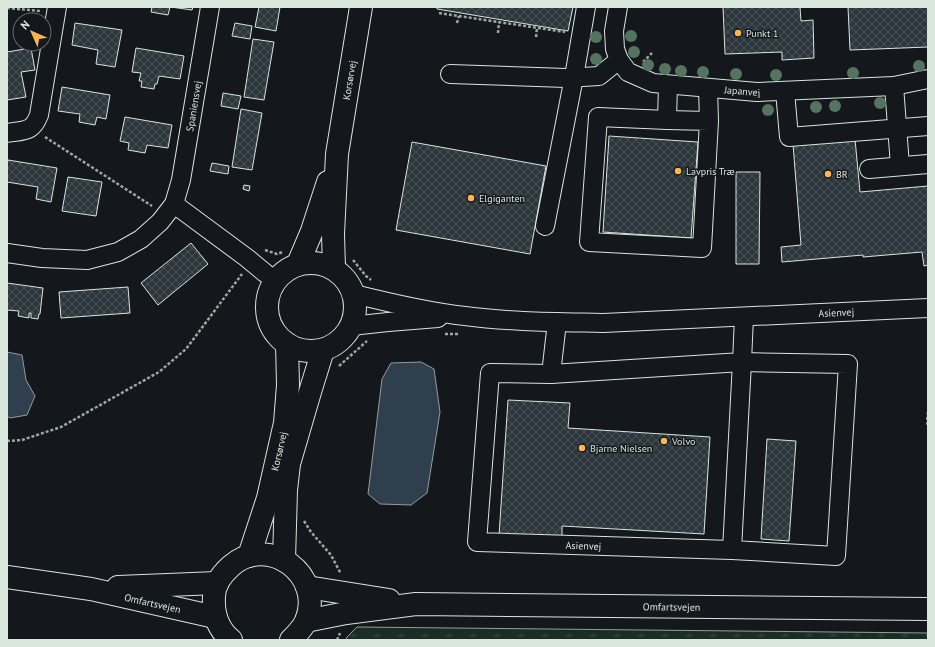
<svg xmlns="http://www.w3.org/2000/svg" width="935" height="647" viewBox="0 0 935 647" font-family="'PT Sans',sans-serif">
	<style>
		.grass { fill: url(#grass-tufts); stroke: #939e99 }
		.water { fill: #2f3f4d; stroke: #939e99 }
		.building { fill: url(#building-cross-hatch); stroke: #d8e6dc }
		.lines { fill: none; stroke-linecap: round; stroke-linejoin: round }
		.minor-casing { stroke: #d8e6dc; stroke-width: 20 }
		.major-casing { stroke: #d8e6dc; stroke-width: 24 }
		.path { stroke: #9da8a2; stroke-width: 2.5; stroke-dasharray: 3 2; stroke-linecap: butt }
		.minor { stroke: #14181c; stroke-width: 18 }
		.major { stroke: #14181c; stroke-width: 22 }
		.tree { fill: #55745f }
		.poi-dot { fill: #ffb74d; stroke: #14181c; stroke-width: 1.5 }
		.labels { text-anchor: middle; dominant-baseline: central; stroke-width: 3; stroke-linejoin: round; paint-order: stroke }
		.poi-label { font-size: 10px; fill: #d8e6dc; stroke: #14181c; text-anchor: start }
		.street-label { font-size: 10px; fill: #d8e6dc; stroke: #14181c }
	</style>
	<defs>
		<pattern id="grass-tufts" width="24" height="20" patternUnits="userSpaceOnUse"><rect width="24" height="20" fill="#1a2d24"/><path d="M3 7l-1-3M5 7V3M7 7l1-3M15 17l-1-3M17 17v-4M19 17l1-3" fill="none" stroke="#3b4b43"/></pattern>
		<pattern id="building-cross-hatch" width="8" height="8" patternUnits="userSpaceOnUse"><rect width="8" height="8" fill="#2c363c"/><path d="M0 0l8 8M0 8l8-8" fill="none" stroke="#4a5358"/></pattern>
	</defs>
	<rect width="100%" height="100%" fill="#14181c"/>
	<polygon class="grass" points="357,627 928,633 928,640 346,640 347,637"/>
	<g class="water">
		<polygon points="7,352 22,355 26,380 35,396 27,415 10,418 7,416"/>
		<polygon points="421,362 434,369 440,412 427,493 411,505 380,504 368,494 382,379 391,363"/>
	</g>
	<g class="building">
		<polygon points="152,7 170,7 168,15 151,12"/>
		<polygon points="171,7 193,7 192,10"/>
		<polygon points="259,7 280,7 276,31 255,27"/>
		<polygon points="437,7 573,7 568,31 437,9"/>
		<polygon points="723,7 800,7 801,21 813,20 814,58 782,60 782,52 725,54"/>
		<polygon points="848,7 928,7 928,47 850,50"/>
		<polygon points="75,23 122,30 115,67 96,64 98,50 72,45"/>
		<polygon points="235,23 252,26 250,39 232,36"/>
		<polygon points="253,39 274,42 264,100 244,97"/>
		<polygon points="31,48 35,70 21,72 26,97 7,100 7,52"/>
		<polygon points="136,48 184,56 180,79 159,76 157,84 155,84 154,89 141,87 142,81 139,81 141,73 132,72"/>
		<polygon points="62,87 110,95 106,119 97,117 95,125 79,122 80,114 58,111"/>
		<polygon points="223,93 241,96 238,109 221,106"/>
		<polygon points="241,109 262,113 252,170 232,167"/>
		<polygon points="125,117 172,125 168,148 147,145 145,153 128,150 129,143 120,141"/>
		<polygon points="609,136 698,142 691,238 603,232"/>
		<polygon points="855,139 860,192 928,186 928,265 924,266 922,252 863,257 863,255 782,262 781,247 801,245 793,144"/>
		<polygon points="412,142 546,166 530,254 396,230"/>
		<polygon points="8,160 57,168 51,202 36,199 38,187 7,182 7,166"/>
		<polygon points="212,163 229,166 228,174 210,171"/>
		<polygon points="736,172 760,172 759,264 736,264"/>
		<polygon points="68,177 102,182 96,216 62,211"/>
		<polygon points="244,185 250,186 249,191 243,189"/>
		<polygon points="191,243 208,264 158,305 141,283"/>
		<polygon points="7,283 43,288 40,314 39,314 38,319 31,318 31,313 29,313 29,318 18,316 19,311 7,310"/>
		<polygon points="128,287 130,313 61,318 59,292"/>
		<polygon points="508,400 570,403 568,428 710,437 704,534 562,526 562,540 499,536"/>
		<polygon points="767,439 796,441 789,541 761,539"/>
	</g>
	<g class="lines">
		<g class="minor-casing">
			<g id="minor">
				<path id="s1" d="M618,7L614,31L615,49L619,60L628,72L653,83L757,92L894,86L928,79"/>
				<polyline points="450,74 566,78 599,76 619,60"/>
				<polyline points="894,86 900,166"/>
				<polyline points="708,88 709,121 702,248 589,242 598,117 667,120 709,121"/>
				<polyline points="785,91 789,137 928,126"/>
				<polyline points="667,120 668,85"/>
				<path d="M7,133C24,130 32,133 39,115L57,7"/>
				<polyline points="869,169 928,164"/>
				<path id="s2" d="M174,204L181,180L210,7"/>
				<polyline points="545,226 574,77 586,7"/>
				<polyline points="7,253 42,258 87,260 118,252 141,239 160,222 174,204 247,258 265,273 275,280"/>
				<path id="s3" d="M354,294C390,303 428,312 465,316C510,322 557,322 603,323L928,308"/>
				<polyline points="351,326 388,322 438,318"/>
				<polyline points="551,374 557,322"/>
				<path id="s4" d="M732,550L836,556L848,364L742,362L551,374L490,373L477,542L732,550L742,362L744,317"/>
			</g>
		</g>
		<g class="major-casing">
			<g id="major">
				<circle cx="311" cy="307" r="44"/>
				<polyline points="298,264 312,231 328,182"/>
				<path id="s5" d="M334,268L333,234L337,154L361,7"/>
				<path id="s6" d="M249,556L268,498L285,423L288,385L287,344"/>
				<polyline points="284,560 286,490 289,464 310,392 323,350"/>
				<path id="s7" d="M7,577L91,589L215,617"/>
				<polyline points="118,587 217,583"/>
				<polyline points="307,587 389,600"/>
				<path id="s8" d="M306,621L346,613L416,604L928,609"/>
				<path d="M231,640C218,629 213,614 214,597C214,585 222,574 231,566C268,533 325,575 306,621C303,628 297,634 291,640"/>
			</g>
		</g>
		<g class="path">
			<polyline points="7,8 40,11"/>
			<polyline points="439,13 565,32"/>
			<polyline points="457,23 459,16"/>
			<polyline points="498,33 499,22"/>
			<polyline points="536,37 537,28"/>
			<polyline points="643,62 652,53"/>
			<polyline points="45,137 152,206"/>
			<polyline points="265,250 277,254 283,252"/>
			<polyline points="353,260 366,276 371,280"/>
			<polyline points="445,334 460,334"/>
			<polyline points="339,366 367,341"/>
			<polyline points="928,412 927,421 928,427"/>
			<polyline points="7,441 22,440 61,427 159,372 186,349 242,274"/>
			<polyline points="304,521 311,532 331,555 341,574"/>
			<polyline points="337,640 340,633"/>
		</g>
		<use href="#minor" class="minor"/>
		<use href="#major" class="major"/>
	</g>
	<g class="tree">
		<circle cx="631" cy="36" r="6"/>
		<circle cx="596" cy="37" r="6"/>
		<circle cx="634" cy="52" r="6"/>
		<circle cx="596" cy="59" r="6"/>
		<circle cx="648" cy="65" r="6"/>
		<circle cx="919" cy="66" r="6"/>
		<circle cx="665" cy="69" r="6"/>
		<circle cx="681" cy="71" r="6"/>
		<circle cx="703" cy="72" r="6"/>
		<circle cx="853" cy="73" r="6"/>
		<circle cx="736" cy="74" r="6"/>
		<circle cx="776" cy="75" r="6"/>
		<circle cx="880" cy="103" r="6"/>
		<circle cx="835" cy="106" r="6"/>
		<circle cx="816" cy="107" r="6"/>
		<circle cx="768" cy="110" r="6"/>
	</g>
	<g class="poi-dot">
		<circle cx="738" cy="33" r="4"/>
		<circle cx="678" cy="171" r="4"/>
		<circle cx="828" cy="174" r="4"/>
		<circle cx="471" cy="198" r="4"/>
		<circle cx="664" cy="441" r="4"/>
		<circle cx="582" cy="448" r="4"/>
	</g>
	<g class="labels">
		<g class="poi-label">
			<text x="746" y="33">Punkt 1</text>
			<text x="686" y="171">Lavpris Træ</text>
			<text x="836" y="174">BR</text>
			<text x="479" y="198">Elgiganten</text>
			<text x="672" y="441">Volvo</text>
			<text x="590" y="448">Bjarne Nielsen</text>
		</g>
		<g class="street-label">
			<text stroke="none"><textPath href="#s5" startOffset="189">Korsørvej</textPath></text>
			<text stroke="none"><textPath href="#s1" startOffset="186">Japanvej</textPath></text>
			<text stroke="none"><textPath href="#s2" startOffset="100">Spaniensvej</textPath></text>
			<text stroke="none"><textPath href="#s3" startOffset="485">Asienvej</textPath></text>
			<text stroke="none"><textPath href="#s6" startOffset="109">Korsørvej</textPath></text>
			<text stroke="none"><textPath href="#s4" startOffset="931">Asienvej</textPath></text>
			<text stroke="none"><textPath href="#s7" startOffset="148">Omfartsvejen</textPath></text>
			<text stroke="none"><textPath href="#s8" startOffset="367">Omfartsvejen</textPath></text>
		</g>
	</g>
	<rect width="935" height="647" fill="none" stroke="#d8e6dc" stroke-width="16"/>
	<g transform="translate(32 32) rotate(315)"><circle r="19" fill="#14181c" stroke="#626a69"/>
	<path d="M0-3L7 15L0 10L-7 15Z" fill="#ffb74d"/>
	<text y="-6" font-size="11" font-weight="bold" text-anchor="middle" fill="#d8e6dc">N</text>
	</g>
</svg>
